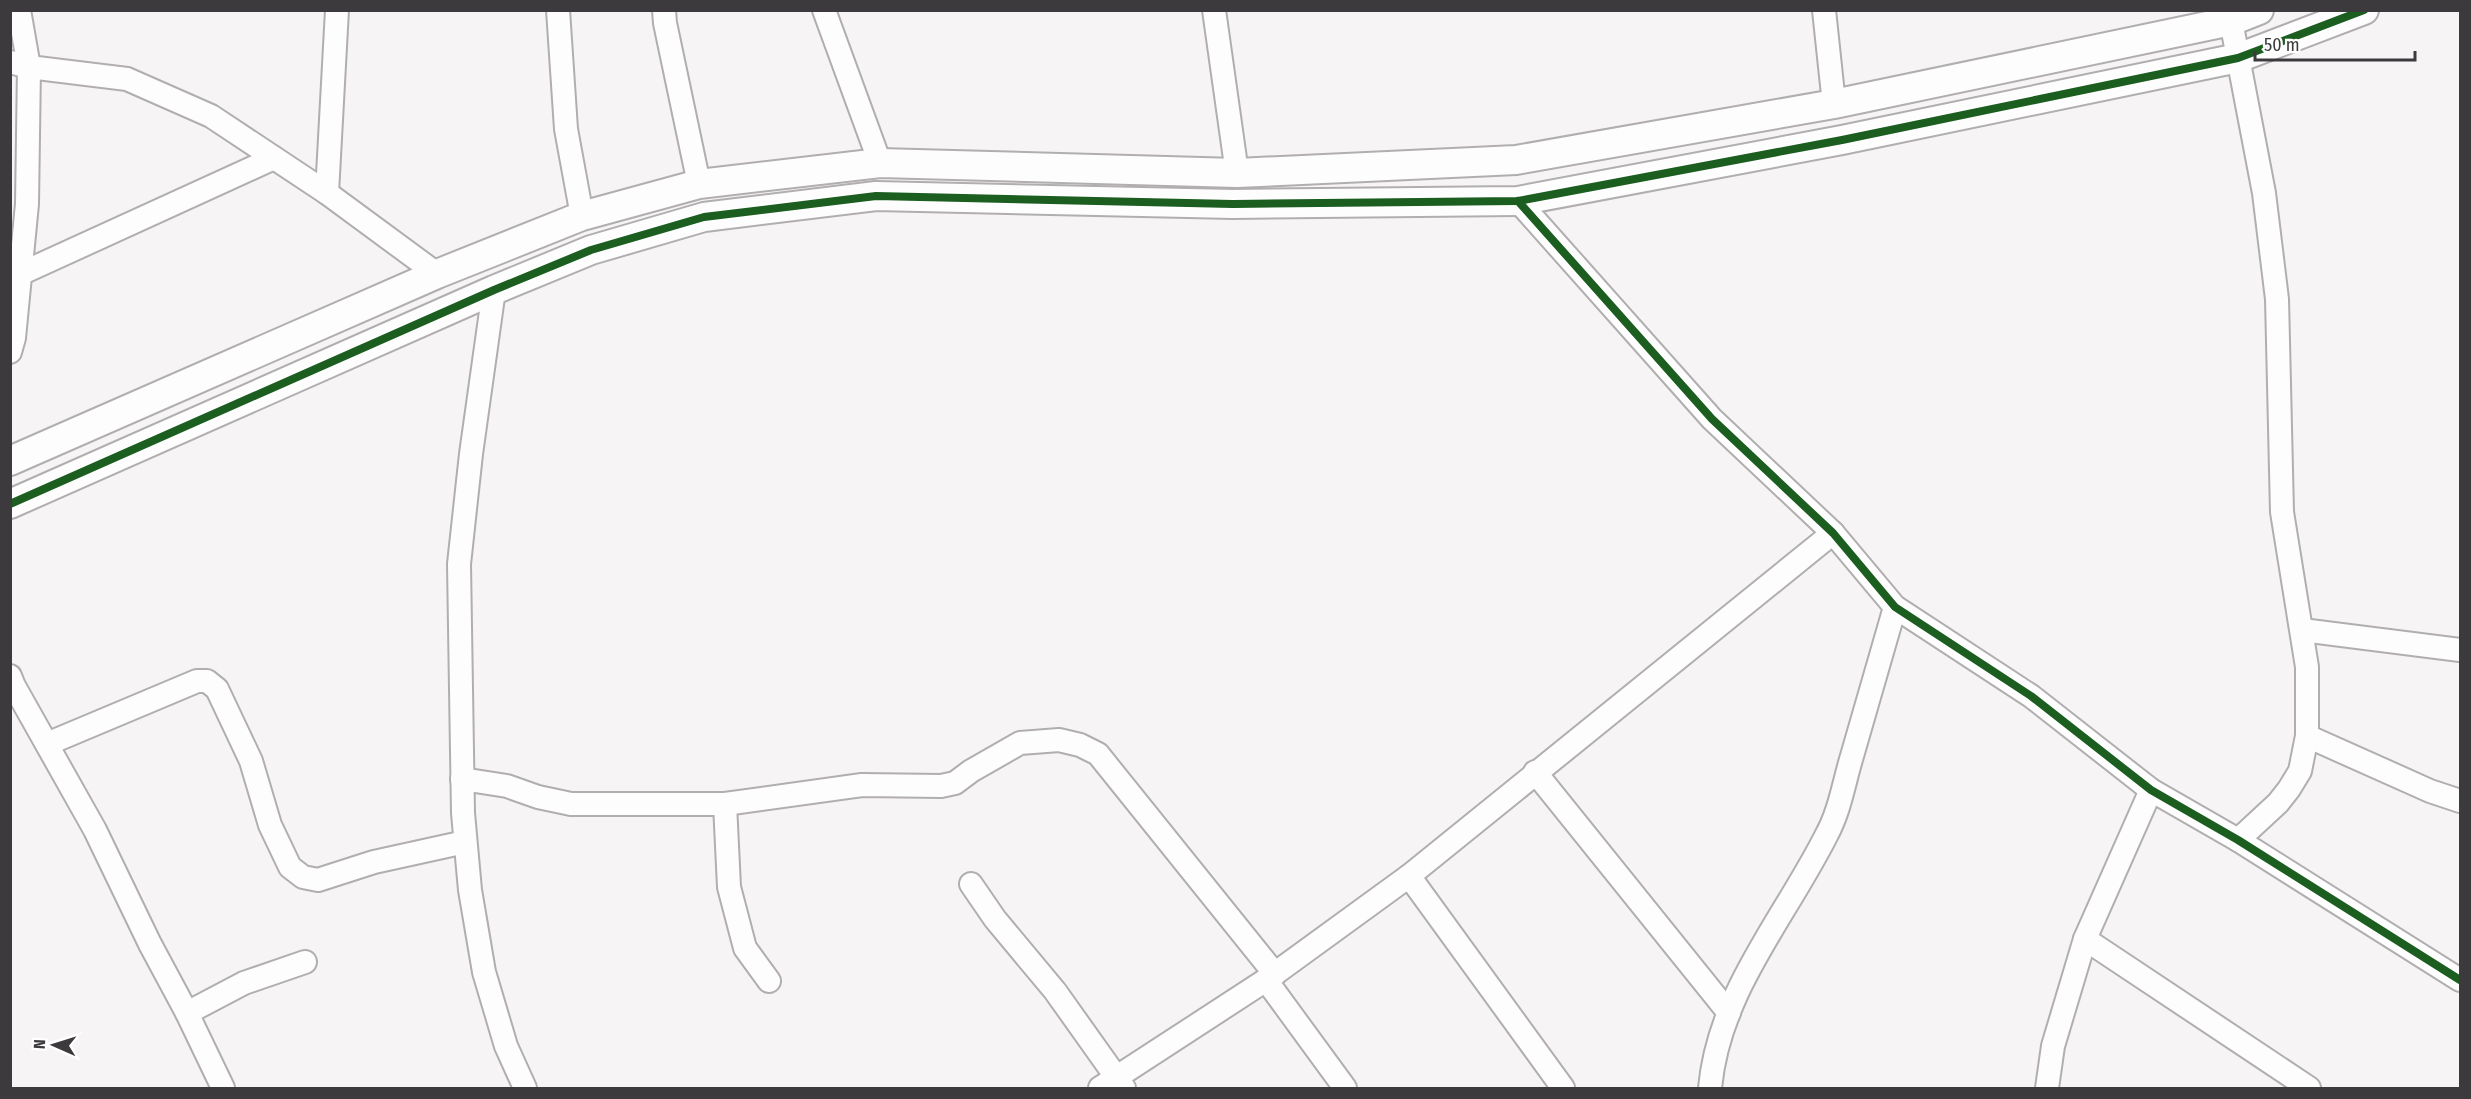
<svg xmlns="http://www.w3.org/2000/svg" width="2471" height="1099" viewBox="0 0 2471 1099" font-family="'Fira Sans Condensed',sans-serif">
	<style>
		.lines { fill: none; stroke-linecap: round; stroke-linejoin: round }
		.minor-casing { stroke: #b1aeb0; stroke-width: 26 }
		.tertiary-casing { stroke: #b1aeb0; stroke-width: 32 }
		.minor { stroke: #fefdfe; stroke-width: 22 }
		.tertiary { stroke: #fefdfe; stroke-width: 28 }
		.cycleway-casing { stroke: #fff; stroke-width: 11 }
		.cycleway { stroke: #1b5e20; stroke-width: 8 }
	</style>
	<rect width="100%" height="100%" fill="#f7f4f6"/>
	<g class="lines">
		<g class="minor-casing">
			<g id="minor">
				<polyline points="558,10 566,129 582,216"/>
				<polyline points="664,10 665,23 699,184"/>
				<polyline points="824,10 880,163"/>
				<polyline points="1214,10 1237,173"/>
				<polyline points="1824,10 1834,104"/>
				<polyline points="2227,10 2231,21 2264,193 2277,299 2282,512 2307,667 2307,736 2300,771 2289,789 2278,803 2238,840"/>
				<polyline points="10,62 29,67 127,79 211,116 327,193 437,274"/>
				<polyline points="327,193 337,10"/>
				<polyline points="1518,201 1712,419 1833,533 1895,607 2031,696 2151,790 2238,840 2460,980"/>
				<polyline points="20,274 274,158"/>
				<polyline points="494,290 471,454 459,564 463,813 470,890 484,972 506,1046 525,1088"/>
				<polyline points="10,352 14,338 27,204 29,67 19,10"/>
				<polyline points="2302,630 2460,650"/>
				<polyline points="10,676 14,686 95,830 150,944 187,1013 223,1088"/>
				<polyline points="2307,736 2430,791 2460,801"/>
				<polyline points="47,744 197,681 207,681 217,689 251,761 270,825 290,867 303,877 318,880 374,862 465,842"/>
				<polyline points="1535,772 1729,1013"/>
				<polyline points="462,779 507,786 538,797 571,804 725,804 862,785 941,786 955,783 971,771 1020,743 1059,740 1080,745 1098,754 1275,974"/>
				<polyline points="725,804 729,887 745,948 769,981"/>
				<polyline points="1409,876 1563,1088"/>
				<polyline points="971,884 995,919 1055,991 1124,1088"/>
				<polyline points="2085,939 2309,1088"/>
				<polyline points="1266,980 1345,1088"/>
				<polyline points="187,1013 244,983 305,962"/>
				<polyline points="1100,1088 1266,980 1409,876 1833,533"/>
				<path d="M1710,1088C1719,991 1785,918 1827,834C1840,810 1844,782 1852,756C1866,706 1881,657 1895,607"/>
				<polyline points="2047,1088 2053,1046 2085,939 2151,790"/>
			</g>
		</g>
		<g class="tertiary-casing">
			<g id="tertiary">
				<polyline points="10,461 437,274 582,216 699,184 880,163 1237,173 1516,160 1834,104 2231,21 2259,10"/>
				<polyline points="10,504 494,290 591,250 704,217 876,196 1233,204 1518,201 1842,140 2238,58 2364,10"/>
			</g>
		</g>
		<use href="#minor" class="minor"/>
		<use href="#tertiary" class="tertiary"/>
		<g class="cycleway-casing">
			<g id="cycleway">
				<polyline points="1518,201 1712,419 1833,533 1895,607 2031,696 2151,790 2238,840 2460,980"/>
				<polyline points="10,504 494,290 591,250 704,217 876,196 1233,204 1518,201 1842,140 2238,58 2364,10"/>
			</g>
		</g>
		<use href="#cycleway" class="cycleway"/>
	</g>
	<rect width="2471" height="1099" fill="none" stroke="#3c3a3c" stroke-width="24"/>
	<g transform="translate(54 1045) rotate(273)" stroke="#ffffff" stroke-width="4.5" paint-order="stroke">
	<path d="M0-4.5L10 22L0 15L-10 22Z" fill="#3c3a3c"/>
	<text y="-9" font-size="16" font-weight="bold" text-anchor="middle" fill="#3c3a3c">N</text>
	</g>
	<path d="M2255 51v9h160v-9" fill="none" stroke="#3c3a3c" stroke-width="3"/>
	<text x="2264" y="51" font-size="18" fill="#3c3a3c" stroke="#ffffff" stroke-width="4.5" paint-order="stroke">50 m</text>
</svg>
